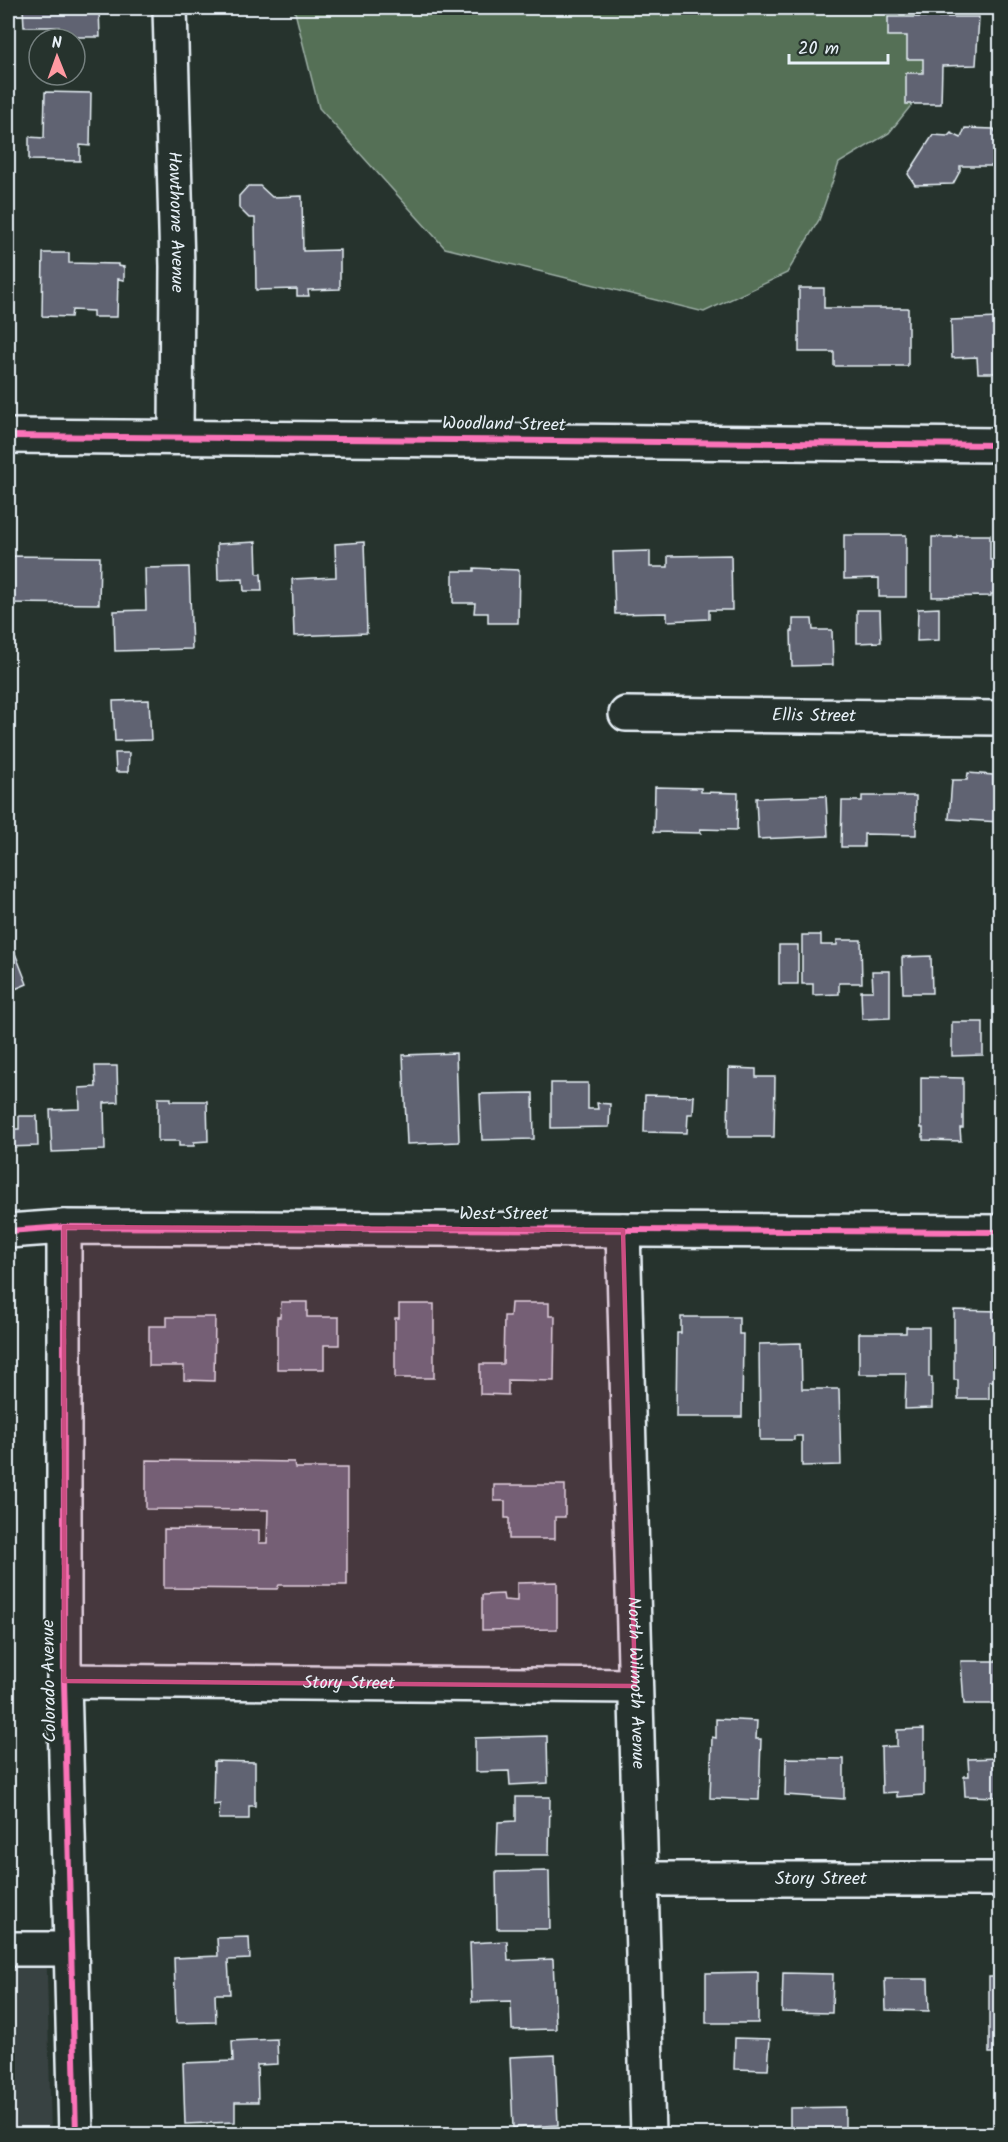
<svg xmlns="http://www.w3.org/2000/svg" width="1008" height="2142" viewBox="0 0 1008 2142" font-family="Kalam,sans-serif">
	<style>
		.built { fill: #384242 }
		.green { fill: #546f56; stroke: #9eb0a7; stroke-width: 1.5 }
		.building { fill: #616472; stroke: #e8f1f8; stroke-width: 1.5 }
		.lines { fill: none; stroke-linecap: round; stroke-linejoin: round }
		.minor-casing { stroke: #e8f1f8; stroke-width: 38 }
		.minor { stroke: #26332d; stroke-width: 33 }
		.cycleway-casing { stroke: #26332d; stroke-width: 10 }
		.cycleway { stroke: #fb73b8; stroke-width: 6 }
		.marked { fill: #cc4e82; fill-opacity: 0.2; stroke: #cc4e82; stroke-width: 4.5; stroke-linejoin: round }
		.labels { text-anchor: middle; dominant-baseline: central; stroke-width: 4.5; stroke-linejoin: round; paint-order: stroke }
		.street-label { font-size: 18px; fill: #e8f1f8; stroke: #26332d }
	</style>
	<rect width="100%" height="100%" fill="#26332d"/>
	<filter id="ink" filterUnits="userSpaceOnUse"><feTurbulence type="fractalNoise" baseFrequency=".0167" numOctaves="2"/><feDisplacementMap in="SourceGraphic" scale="12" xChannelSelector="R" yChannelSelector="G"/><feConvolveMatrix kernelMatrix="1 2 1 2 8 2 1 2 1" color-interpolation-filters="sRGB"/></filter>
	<g filter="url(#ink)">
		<polygon class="built" points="8,1935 46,1935 51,2134 8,2134"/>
		<polygon class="green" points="294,8 920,8 941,68 889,133 839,163 819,220 787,273 704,312 445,248 319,108"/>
		<g class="building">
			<polygon points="23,8 99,8 100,37 59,37 59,27 24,27"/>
			<polygon points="888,17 979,17 976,65 942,66 941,104 906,104 906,73 923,73 923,59 907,59 907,36 888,36"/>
			<polygon points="45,92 91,93 90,146 80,145 80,161 29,160 29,137 44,138"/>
			<polygon points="965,128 994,129 1000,141 1000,159 994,159 994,166 960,166 960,171 953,184 915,185 908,174 933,135 948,136 951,133 961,138"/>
			<polygon points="248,186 260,186 272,197 302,196 303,251 340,250 340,289 308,290 309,296 297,296 297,289 256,290 255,218 249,218 239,208 239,196"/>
			<polygon points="43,253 69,253 69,263 118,264 118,266 124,267 124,280 118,279 117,317 93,317 93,311 72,310 71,317 42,316"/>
			<polygon points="799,288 824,288 824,308 908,308 908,366 834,366 834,352 799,352"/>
			<polygon points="997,318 997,329 1000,329 1000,373 978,373 977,357 952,358 951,320"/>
			<polygon points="844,535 906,535 906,597 879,597 879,578 844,579"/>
			<polygon points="957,535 990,535 990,560 997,560 997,594 991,594 991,596 932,597 932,537 957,537"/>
			<polygon points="256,542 257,574 261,574 262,591 244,591 243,579 218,580 217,544"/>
			<polygon points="364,542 367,633 294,636 292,579 336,577 335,544"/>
			<polygon points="650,551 650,567 668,567 668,556 731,555 732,610 709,610 709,619 667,621 667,613 615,614 613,552"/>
			<polygon points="8,556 100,557 99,604 8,603"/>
			<polygon points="189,567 192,649 115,651 114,611 146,610 145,568"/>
			<polygon points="474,568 519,570 518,623 488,623 488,613 474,613 475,603 453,603 453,571 474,571"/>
			<polygon points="939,608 939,640 917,641 918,609"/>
			<polygon points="857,610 880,610 881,642 857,643"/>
			<polygon points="793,619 812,619 813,630 832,630 833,665 792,666 791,631 793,631"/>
			<polygon points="149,700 151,740 115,741 113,701"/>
			<polygon points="115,753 129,753 128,772 116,772"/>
			<polygon points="968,773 993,775 993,785 1000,786 1000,822 949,819 952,780 967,780"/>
			<polygon points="655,787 701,788 701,792 738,793 737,830 700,829 701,833 654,832"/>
			<polygon points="826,796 828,836 758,839 756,798"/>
			<polygon points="862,796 916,796 916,835 864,834 864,847 841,847 842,801 862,801"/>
			<polygon points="997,870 1000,870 1000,907 994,906"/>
			<polygon points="8,935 27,984 8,992"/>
			<polygon points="802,935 821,935 821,945 837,945 837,940 861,940 862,983 839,983 839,994 813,995 813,984 802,984"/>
			<rect x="779" y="945" width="19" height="39"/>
			<polygon points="931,956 932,993 903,993 902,957"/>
			<polygon points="872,971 890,971 890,1018 862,1019 861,991 873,991"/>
			<polygon points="952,1022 983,1022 983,1055 952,1056"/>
			<polygon points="456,1053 459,1142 407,1144 403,1055"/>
			<polygon points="95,1066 117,1066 118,1102 104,1103 105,1150 52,1152 50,1110 80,1109 79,1088 96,1087"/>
			<polygon points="729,1068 756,1069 756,1077 775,1077 774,1137 728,1137"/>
			<polygon points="921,1077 963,1078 963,1128 960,1128 961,1141 923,1140 923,1128 921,1128"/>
			<polygon points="551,1083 588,1083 588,1109 598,1109 597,1103 610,1104 609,1127 551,1128"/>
			<polygon points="533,1093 534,1139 482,1140 480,1094"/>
			<polygon points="645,1095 694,1096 693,1114 688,1114 687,1133 644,1132"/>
			<polygon points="158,1098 171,1098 171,1101 207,1101 208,1141 194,1142 194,1146 179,1146 179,1141 158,1141"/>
			<polygon points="19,1116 37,1116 38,1146 8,1147 8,1129 19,1129"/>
			<polygon points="281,1302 307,1302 307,1317 339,1317 339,1345 324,1345 324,1369 277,1369 277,1317 280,1317"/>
			<polygon points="511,1303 549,1303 549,1316 555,1316 554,1381 508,1380 508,1395 480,1394 480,1364 503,1364 504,1316 510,1316"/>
			<polygon points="399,1304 434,1304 434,1378 395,1378 395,1318 399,1318"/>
			<polygon points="954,1310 1000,1311 1000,1367 995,1367 995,1381 989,1381 989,1399 958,1399 958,1380 954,1380"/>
			<polygon points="167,1317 215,1317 214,1381 184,1380 184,1366 149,1366 149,1326 167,1326"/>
			<polygon points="681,1317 739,1317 739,1334 743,1334 742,1417 676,1417 677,1333 681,1333"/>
			<polygon points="906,1327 929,1327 929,1377 932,1377 932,1408 905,1409 906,1374 859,1374 859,1333 906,1333"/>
			<polygon points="801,1343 802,1389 839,1389 841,1465 802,1466 802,1436 794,1436 794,1440 760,1440 759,1344"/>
			<polygon points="146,1460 294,1462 295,1468 347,1468 347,1585 279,1585 277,1589 164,1588 164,1529 259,1530 259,1543 267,1543 268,1510 146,1509"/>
			<polygon points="494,1485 565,1485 565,1517 555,1517 555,1539 509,1539 509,1518 505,1518 505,1501 494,1501"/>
			<polygon points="557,1582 557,1629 482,1630 482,1595 503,1594 504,1600 517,1601 517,1583"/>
			<polygon points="961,1661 1000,1661 1000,1704 964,1704"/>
			<polygon points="716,1719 757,1721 756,1739 761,1739 759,1800 710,1798 712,1737 716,1738"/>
			<polygon points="924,1729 924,1795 897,1797 897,1792 882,1793 881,1747 897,1746 897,1730"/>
			<polygon points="547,1736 548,1783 510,1785 509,1771 475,1772 475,1738"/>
			<polygon points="786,1758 844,1759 844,1799 785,1795"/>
			<polygon points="1000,1758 1000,1797 965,1796 964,1776 969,1776 968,1759"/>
			<polygon points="214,1761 255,1762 255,1806 249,1806 249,1819 219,1819 220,1804 213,1805"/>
			<polygon points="516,1797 550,1797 549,1855 497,1855 498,1822 516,1821"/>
			<polygon points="549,1871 550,1929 497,1929 496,1872"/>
			<polygon points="249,1937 250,1959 228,1960 230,1994 215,1994 216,2022 176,2023 174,1958 218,1956 217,1938"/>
			<polygon points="507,1941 508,1961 553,1959 556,2029 512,2030 511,2001 472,2002 470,1943"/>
			<polygon points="758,1972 758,2023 706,2023 706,1973"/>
			<polygon points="783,1973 833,1974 832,2013 782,2012"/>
			<rect x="989" y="1977" width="11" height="76"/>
			<polygon points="885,1979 928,1979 929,2011 886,2010"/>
			<polygon points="735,2038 770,2039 768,2070 734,2069"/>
			<polygon points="277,2039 278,2064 257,2065 258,2102 235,2102 235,2122 185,2124 183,2063 233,2061 232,2041"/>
			<polygon points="555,2055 558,2125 513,2128 510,2057"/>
			<polygon points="845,2107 845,2134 790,2134 790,2108"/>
		</g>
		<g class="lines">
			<g class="minor-casing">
				<g id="minor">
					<path id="s1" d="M170,8L177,266L176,437"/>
					<polyline points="8,436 1000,445"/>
					<path id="s2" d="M626,714L1000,718"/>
					<polyline points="64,1227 64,1681 76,2134"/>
					<path id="s3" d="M623,1230L648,2134"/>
					<polyline points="8,1231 64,1227 1000,1232"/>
					<path id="s4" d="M64,1681L635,1686"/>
					<path id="s5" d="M641,1879H1000"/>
					<polyline points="8,1949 71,1949"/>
				</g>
			</g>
			<use href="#minor" class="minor"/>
			<g class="cycleway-casing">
				<g id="cycleway">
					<polyline points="8,436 1000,445"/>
					<polyline points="64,1227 64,1681 76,2134"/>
					<polyline points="8,1231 64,1227 1000,1232"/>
				</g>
			</g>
			<use href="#cycleway" class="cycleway"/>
		</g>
	</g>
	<path class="marked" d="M64,1227L623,1230L635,1686L64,1681Z"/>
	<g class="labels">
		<g class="street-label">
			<text stroke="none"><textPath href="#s1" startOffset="214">Hawthorne Avenue</textPath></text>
			<text transform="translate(504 425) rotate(1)">Woodland Street</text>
			<text stroke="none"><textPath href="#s2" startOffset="188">Ellis Street</textPath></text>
			<text x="504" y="1214">West Street</text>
			<text transform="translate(50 1681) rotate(-91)">Colorado Avenue</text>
			<text stroke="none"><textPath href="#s3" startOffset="453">North Wilmoth Avenue</textPath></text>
			<text stroke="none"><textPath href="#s4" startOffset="285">Story Street</textPath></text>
			<text stroke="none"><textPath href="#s5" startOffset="180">Story Street</textPath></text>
		</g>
	</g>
	<rect width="1008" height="2142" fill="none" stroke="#26332d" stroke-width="30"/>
	<rect x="15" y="15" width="978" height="2112" fill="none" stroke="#e8f1f8" stroke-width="2" filter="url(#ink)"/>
	<g transform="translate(57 57) rotate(359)"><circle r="28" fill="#26332d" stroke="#747f7e" stroke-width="1.5"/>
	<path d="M0-4.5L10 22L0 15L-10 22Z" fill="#ff9aa2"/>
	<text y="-9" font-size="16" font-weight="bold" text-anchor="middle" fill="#e8f1f8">N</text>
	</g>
	<path d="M789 54v9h99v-9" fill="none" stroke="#e8f1f8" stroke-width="3"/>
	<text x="798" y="54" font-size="18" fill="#e8f1f8" stroke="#26332d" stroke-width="4.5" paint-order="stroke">20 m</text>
</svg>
